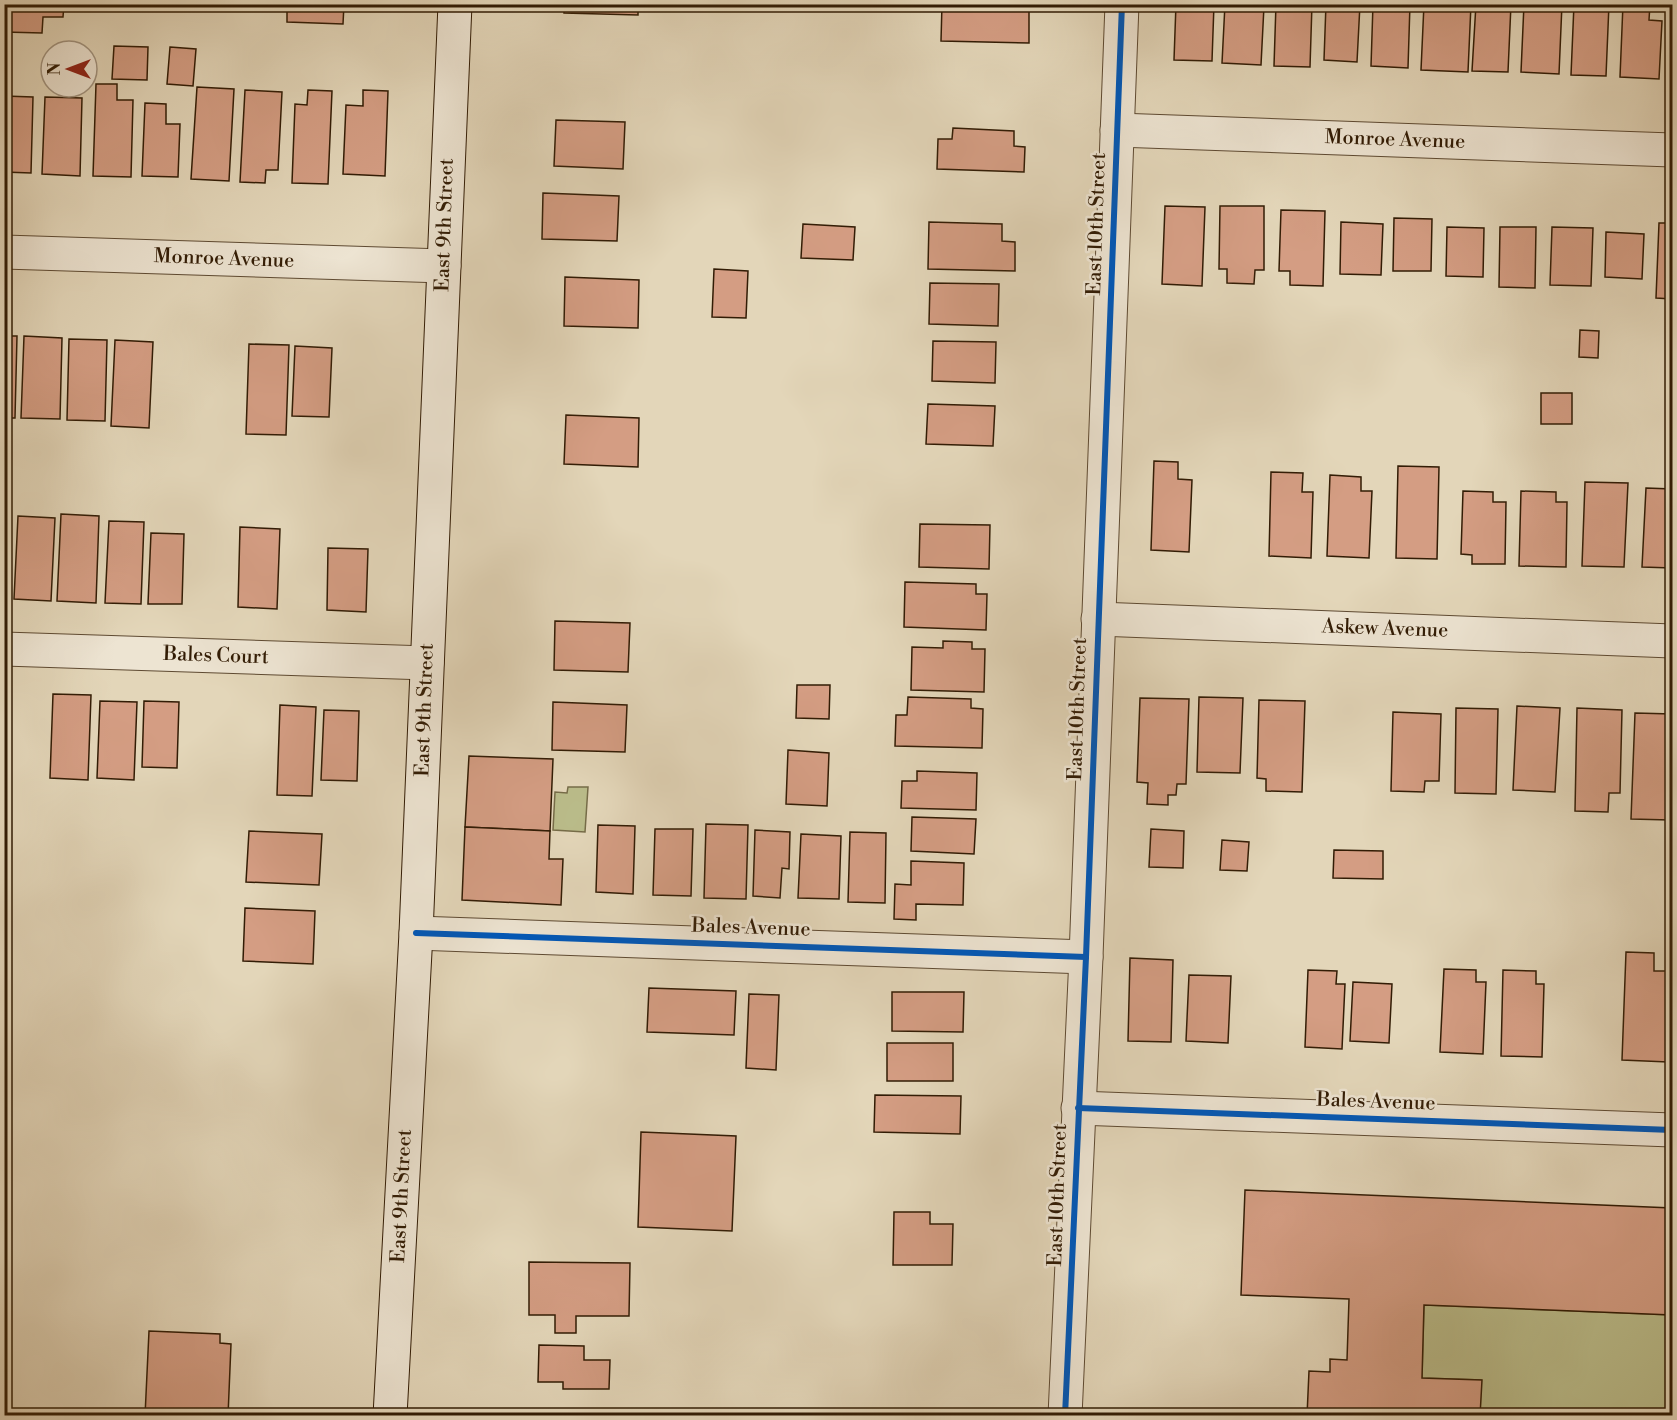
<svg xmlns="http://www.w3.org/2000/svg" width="1677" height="1420" viewBox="0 0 1677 1420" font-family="'Libre Bodoni',serif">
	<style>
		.green { fill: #babc8a; stroke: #766c48; stroke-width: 1.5 }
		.building { fill: #d49d83; stroke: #321c05; stroke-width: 1.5 }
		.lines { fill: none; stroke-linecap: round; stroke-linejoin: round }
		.street-casing { stroke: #5e4a32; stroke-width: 35 }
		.secondary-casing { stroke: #321c05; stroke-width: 35 }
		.street { stroke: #ede4d2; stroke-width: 33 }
		.secondary { stroke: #ede4d2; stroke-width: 33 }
		.cycleway-casing { stroke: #ede4d2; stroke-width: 10 }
		.cycleway { stroke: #0057b8; stroke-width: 6 }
		.labels { text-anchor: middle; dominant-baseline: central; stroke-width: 5; stroke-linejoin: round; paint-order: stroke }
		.street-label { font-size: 20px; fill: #321c05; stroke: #ede4d2 }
	</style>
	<rect width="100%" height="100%" fill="#e3d6b9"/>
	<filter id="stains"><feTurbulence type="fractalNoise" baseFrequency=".00333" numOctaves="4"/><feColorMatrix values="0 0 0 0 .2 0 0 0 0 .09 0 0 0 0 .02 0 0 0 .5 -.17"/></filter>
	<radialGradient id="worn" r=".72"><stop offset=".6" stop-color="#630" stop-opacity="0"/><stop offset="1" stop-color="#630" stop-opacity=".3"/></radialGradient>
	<g class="green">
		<polygon points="568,787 588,787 585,832 553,830 555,792 567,793"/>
		<polygon points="1424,1305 1672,1315 1672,1415 1480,1415 1481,1380 1422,1378"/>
	</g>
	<g class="building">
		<polygon points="4,4 64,4 63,17 43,17 42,33 4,32"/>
		<polygon points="287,4 344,4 343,24 287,22"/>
		<polygon points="564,4 638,4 638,15 564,13"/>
		<polygon points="942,4 1029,6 1029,43 941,41"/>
		<polygon points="1176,4 1214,4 1212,61 1174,60"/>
		<polygon points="1225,4 1264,6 1261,65 1222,63"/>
		<polygon points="1276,4 1312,4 1310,67 1274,66"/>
		<polygon points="1326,4 1360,4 1357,62 1324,60"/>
		<polygon points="1373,4 1410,4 1408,68 1371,66"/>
		<polygon points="1424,4 1471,4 1468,72 1421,70"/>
		<polygon points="1476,4 1511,4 1508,72 1472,71"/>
		<polygon points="1524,4 1562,4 1559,74 1521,72"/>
		<polygon points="1574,4 1609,4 1606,76 1571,75"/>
		<polygon points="1623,4 1650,4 1649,20 1662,21 1659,79 1620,77"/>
		<polygon points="114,46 148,47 147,80 112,79"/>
		<polygon points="170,47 196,49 193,86 167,84"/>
		<polygon points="96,84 117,84 117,100 133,100 131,177 93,176"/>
		<polygon points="197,87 234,89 229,181 191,179"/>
		<polygon points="245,90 282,92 278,170 266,170 265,183 240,182"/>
		<polygon points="308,90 332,91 328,184 292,183 295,104 307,105"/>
		<polygon points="363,90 388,91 385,176 343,174 346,105 363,106"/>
		<polygon points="4,96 33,97 31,173 4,172"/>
		<polygon points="45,97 82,98 80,176 42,174"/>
		<polygon points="145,103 166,104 166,124 180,124 178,177 142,176"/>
		<polygon points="556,120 625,122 623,169 554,166"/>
		<polygon points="953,128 1014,131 1014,146 1025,147 1024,172 937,169 938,139 952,139"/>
		<polygon points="543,193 619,196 617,241 542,239"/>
		<polygon points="1165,206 1205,207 1202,286 1162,284"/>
		<polygon points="1220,206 1264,206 1264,270 1255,270 1254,284 1227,283 1227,269 1219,269"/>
		<polygon points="1281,210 1325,211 1323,286 1290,285 1290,271 1279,271"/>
		<polygon points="1394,218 1432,219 1431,271 1393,271"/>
		<polygon points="929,222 1002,224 1002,241 1015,242 1015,271 928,269"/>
		<polygon points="1341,222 1383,224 1381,275 1340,274"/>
		<polygon points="1659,223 1672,223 1672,299 1656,298"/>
		<polygon points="803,224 855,227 853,260 801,258"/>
		<polygon points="1447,227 1484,228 1483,277 1446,276"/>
		<polygon points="1500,227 1536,227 1535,288 1499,287"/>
		<polygon points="1552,227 1593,228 1591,286 1550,285"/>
		<polygon points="1606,232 1644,234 1642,279 1605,277"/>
		<polygon points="714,269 748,271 746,318 712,317"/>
		<polygon points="565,277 639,280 638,328 564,326"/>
		<polygon points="930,283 999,284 998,326 929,324"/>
		<polygon points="1580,330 1599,331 1598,358 1579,357"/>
		<polygon points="4,336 17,336 15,418 4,418"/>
		<polygon points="24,336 62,338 60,419 21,418"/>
		<polygon points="69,339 107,340 105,421 67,420"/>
		<polygon points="115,340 153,342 149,428 111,426"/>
		<polygon points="933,341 996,342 995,383 932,381"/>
		<polygon points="249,344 289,345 286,435 246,434"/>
		<polygon points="295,346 332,348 329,417 292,416"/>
		<rect x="1541" y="393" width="31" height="31"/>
		<polygon points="928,404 995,406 993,446 926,444"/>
		<polygon points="566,415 639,418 638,467 564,464"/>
		<polygon points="1154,461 1178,462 1178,479 1192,480 1189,552 1151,550"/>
		<polygon points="1398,466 1439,467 1437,559 1396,558"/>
		<polygon points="1271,472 1303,473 1302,492 1313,492 1311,558 1269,556"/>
		<polygon points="1330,475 1361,477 1361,491 1372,491 1369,558 1327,556"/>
		<polygon points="1585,482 1628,483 1624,567 1582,566"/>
		<polygon points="1646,488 1672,489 1672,568 1642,567"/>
		<polygon points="1463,491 1493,492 1493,502 1506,502 1505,564 1472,564 1472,555 1461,554"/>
		<polygon points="1521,491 1556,492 1556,502 1567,502 1566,567 1519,566"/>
		<polygon points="4,511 10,511 6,599 4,599"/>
		<polygon points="61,514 99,516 96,603 57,601"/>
		<polygon points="18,516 55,518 51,601 14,599"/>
		<polygon points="109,521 144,522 141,604 105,603"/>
		<polygon points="920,524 990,525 989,569 919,567"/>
		<polygon points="240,527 280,529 277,609 238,607"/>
		<polygon points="151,533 184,534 182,604 148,604"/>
		<polygon points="328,548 368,549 366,612 327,610"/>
		<polygon points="905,582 976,584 976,594 987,594 986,630 904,627"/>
		<polygon points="555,621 630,623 628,672 554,670"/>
		<polygon points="943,641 972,642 972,649 985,649 984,692 911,690 912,647 943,648"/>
		<polygon points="797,685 830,685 829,719 796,718"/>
		<polygon points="53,694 91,695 88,780 50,778"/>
		<polygon points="908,697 971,699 971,708 983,709 982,748 895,746 896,715 907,715"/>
		<polygon points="1199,697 1243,698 1240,773 1197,772"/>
		<polygon points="1140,698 1189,699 1186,784 1177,784 1176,795 1168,795 1168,805 1147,804 1148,783 1137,782"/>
		<polygon points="1259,700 1305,701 1302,792 1266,791 1266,779 1257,778"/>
		<polygon points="100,701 137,702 134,780 97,778"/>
		<polygon points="144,701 179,702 177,768 142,767"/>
		<polygon points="553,702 627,705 625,752 552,750"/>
		<polygon points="280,705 316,707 312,796 277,795"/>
		<polygon points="1517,706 1560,708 1555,792 1513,790"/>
		<polygon points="1456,708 1498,709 1496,794 1455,793"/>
		<polygon points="1577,708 1622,710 1620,793 1609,793 1608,812 1575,811"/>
		<polygon points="324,710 359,711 357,781 321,780"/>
		<polygon points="1393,712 1441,714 1439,781 1425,781 1424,792 1391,791"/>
		<polygon points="1635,713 1672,714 1672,797 1670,798 1670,820 1631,819"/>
		<polygon points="788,750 829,753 827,806 786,804"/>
		<polygon points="469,756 553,759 550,831 465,827"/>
		<polygon points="917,771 977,773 976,810 901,808 902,781 917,781"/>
		<polygon points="912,817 976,819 974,854 911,851"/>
		<polygon points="706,824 748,825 746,899 704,898"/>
		<polygon points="598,825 635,826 633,894 596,892"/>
		<polygon points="465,827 550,831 549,859 563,859 561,905 462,900"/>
		<polygon points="655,829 693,829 691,896 653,895"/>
		<polygon points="1151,829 1184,831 1183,868 1149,867"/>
		<polygon points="755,830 790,832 789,869 782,868 780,898 753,896"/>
		<polygon points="249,831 322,834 319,885 246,882"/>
		<polygon points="850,832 886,833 885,903 848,902"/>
		<polygon points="801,834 841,836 839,899 798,898"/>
		<polygon points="1222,840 1249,842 1247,871 1220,870"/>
		<polygon points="1334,850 1383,851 1383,879 1333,878"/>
		<polygon points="911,861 964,863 963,905 916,904 916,920 894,919 895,884 911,885"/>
		<polygon points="245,908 315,911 313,964 243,961"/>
		<polygon points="1626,952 1654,953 1654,971 1671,971 1668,1062 1622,1060"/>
		<polygon points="1130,958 1173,960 1171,1042 1128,1041"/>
		<polygon points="1444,969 1476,970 1476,982 1486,982 1483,1054 1440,1052"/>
		<polygon points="1308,970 1337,971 1336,984 1345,984 1342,1049 1305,1047"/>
		<polygon points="1503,970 1536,971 1536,984 1544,984 1542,1057 1501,1056"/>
		<polygon points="1189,975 1231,976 1228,1043 1186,1041"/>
		<polygon points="1353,982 1392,984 1389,1043 1350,1041"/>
		<polygon points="649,988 736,991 734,1035 647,1032"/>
		<polygon points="892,992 964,992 963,1032 892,1031"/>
		<polygon points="749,994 779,995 776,1070 746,1068"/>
		<rect x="887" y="1043" width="66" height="38"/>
		<polygon points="875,1095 961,1096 960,1134 874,1132"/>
		<polygon points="641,1132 736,1136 732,1231 638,1227"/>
		<polygon points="1245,1190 1672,1208 1672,1315 1424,1305 1422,1378 1482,1380 1480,1416 1307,1416 1309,1371 1330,1372 1330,1359 1347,1360 1349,1299 1241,1295"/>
		<polygon points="894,1212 930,1212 930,1224 953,1224 952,1265 893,1265"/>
		<polygon points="529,1262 630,1263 629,1316 576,1316 576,1333 555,1333 555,1315 529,1315"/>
		<polygon points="149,1331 220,1334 220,1343 231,1344 228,1416 145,1416"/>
		<polygon points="539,1345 584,1346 584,1360 610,1360 609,1389 563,1389 563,1382 538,1382"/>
	</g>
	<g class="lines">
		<g class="street-casing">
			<g id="street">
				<polyline points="1117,130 1672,150"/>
				<polyline points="4,252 444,266"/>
				<polyline points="1098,619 1672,641"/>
				<polyline points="4,649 427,663"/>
				<polyline points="416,933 1086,957"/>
				<polyline points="1078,1108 1672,1130"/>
				<polyline points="1065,1416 1086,957 1122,4"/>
			</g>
		</g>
		<g class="secondary-casing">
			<polyline id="secondary" points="390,1416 416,933 455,4"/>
		</g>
		<use href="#street" class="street"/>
		<use href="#secondary" class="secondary"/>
		<g class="cycleway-casing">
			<g id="cycleway">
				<polyline points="416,933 1086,957"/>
				<polyline points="1078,1108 1672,1130"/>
				<polyline points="1065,1416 1086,957 1122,4"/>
			</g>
		</g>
		<use href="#cycleway" class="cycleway"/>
	</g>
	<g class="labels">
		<g class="street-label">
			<text transform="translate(1395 140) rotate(2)">Monroe Avenue</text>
			<text transform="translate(1097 224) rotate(-88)">East 10th Street</text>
			<text transform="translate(445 225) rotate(-88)">East 9th Street</text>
			<text transform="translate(224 259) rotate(2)">Monroe Avenue</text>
			<text transform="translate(1385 629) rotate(2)">Askew Avenue</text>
			<text transform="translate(216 656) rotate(2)">Bales Court</text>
			<text transform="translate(1078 709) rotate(-88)">East 10th Street</text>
			<text transform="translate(425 710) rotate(-88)">East 9th Street</text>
			<text transform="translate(751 928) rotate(2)">Bales Avenue</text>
			<text transform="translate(1376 1102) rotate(2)">Bales Avenue</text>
			<text transform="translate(1058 1195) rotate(-88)">East 10th Street</text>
			<text transform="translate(402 1196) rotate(-87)">East 9th Street</text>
		</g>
	</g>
	<rect width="1677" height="1420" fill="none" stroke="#e3d6b9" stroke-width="24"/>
	<rect x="6" y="6" width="1665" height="1408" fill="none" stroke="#321c05" stroke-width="3"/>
	<rect x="12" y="12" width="1653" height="1396" fill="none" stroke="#321c05" stroke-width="1.5"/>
	<g transform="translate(69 69) rotate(270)"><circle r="28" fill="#ede4d2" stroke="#a29480" stroke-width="1.5"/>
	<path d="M0-4.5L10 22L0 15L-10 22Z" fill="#8f2418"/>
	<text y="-9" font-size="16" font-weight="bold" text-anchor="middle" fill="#321c05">N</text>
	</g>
	<rect width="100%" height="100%" filter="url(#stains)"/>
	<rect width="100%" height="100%" fill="url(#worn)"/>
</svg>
